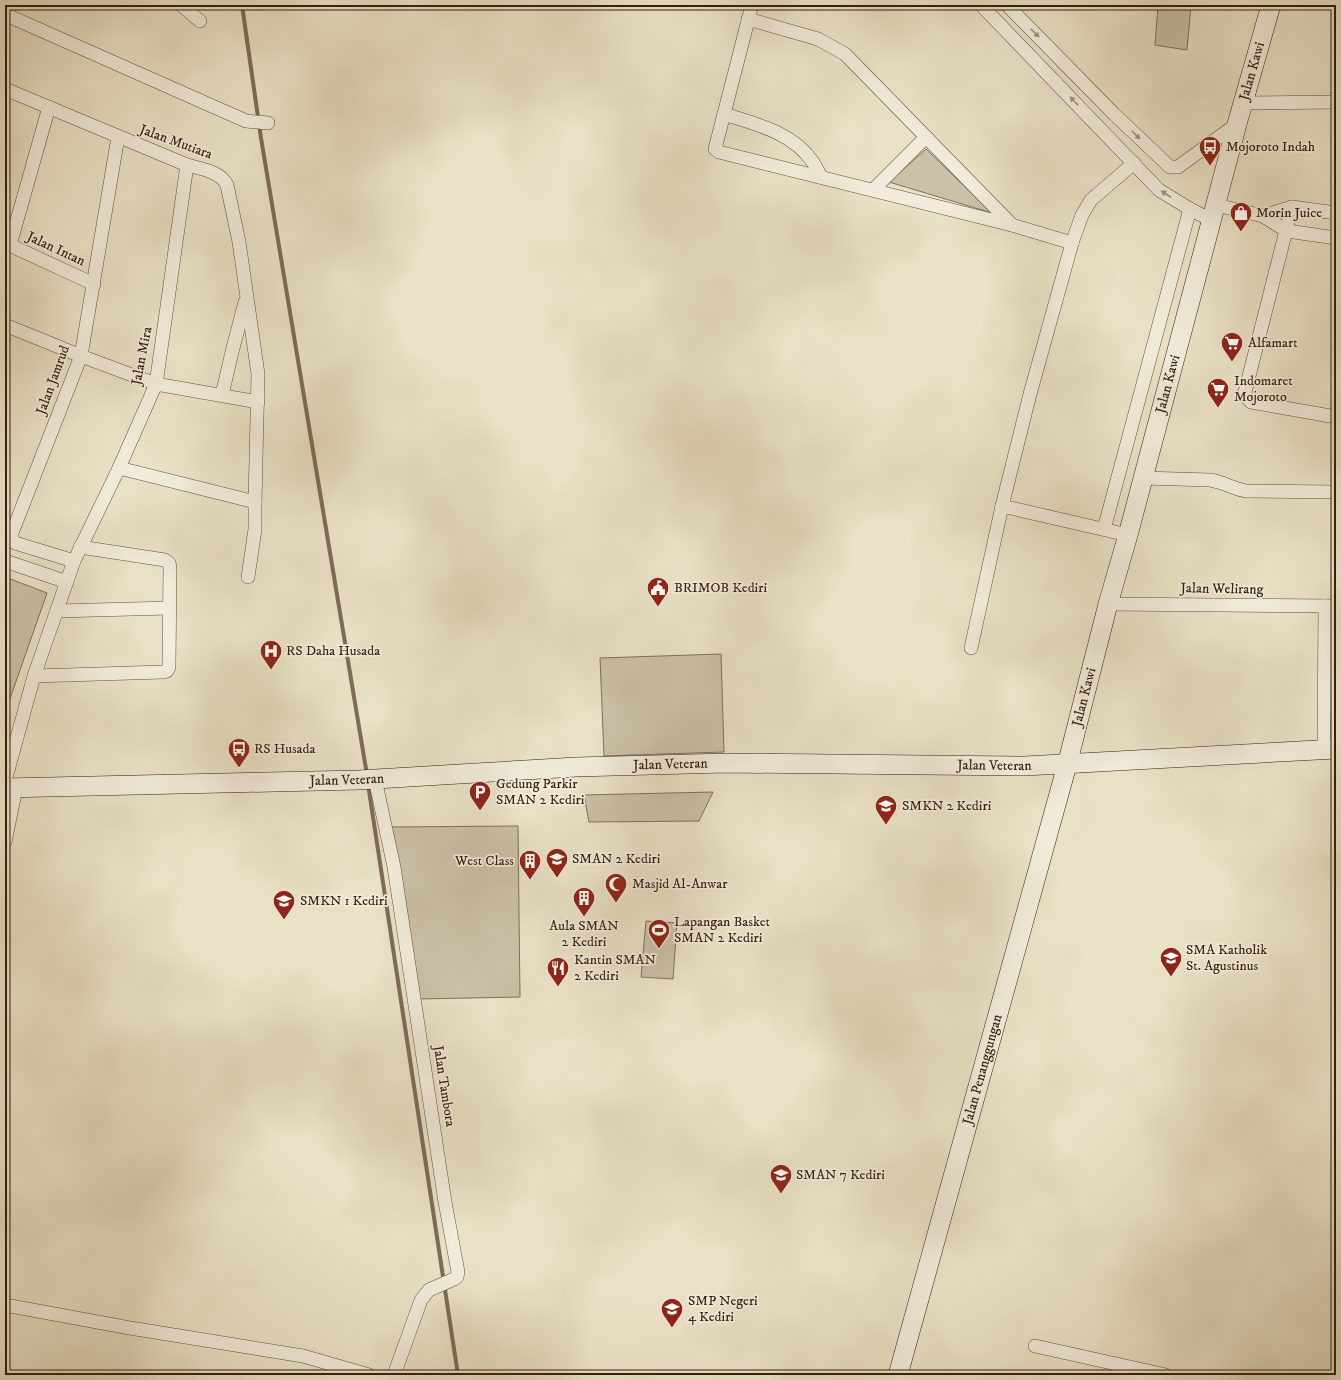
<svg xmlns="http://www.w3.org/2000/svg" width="1341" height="1380" viewBox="0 0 1341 1380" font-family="'IM FELL DW Pica',serif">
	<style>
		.green { fill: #cbc1a8; stroke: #806f5c }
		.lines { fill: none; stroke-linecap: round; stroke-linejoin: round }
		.stream { stroke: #7d6b59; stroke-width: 4 }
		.street-casing { stroke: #634e3e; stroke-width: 14 }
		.secondary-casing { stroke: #361d10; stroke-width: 20 }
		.street { stroke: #f1ecdb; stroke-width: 13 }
		.secondary { stroke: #f1ecdb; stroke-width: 19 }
		.oneway { fill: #9d8f80 }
		.labels { text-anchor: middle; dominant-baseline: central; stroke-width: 3.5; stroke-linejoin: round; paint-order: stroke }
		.street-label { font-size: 14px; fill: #361d10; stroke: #f1ecdb }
		.poi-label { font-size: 14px; fill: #361d10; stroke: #f1ecdb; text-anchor: start }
	</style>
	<rect width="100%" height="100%" fill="#eae2c7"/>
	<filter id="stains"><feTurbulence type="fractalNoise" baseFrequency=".005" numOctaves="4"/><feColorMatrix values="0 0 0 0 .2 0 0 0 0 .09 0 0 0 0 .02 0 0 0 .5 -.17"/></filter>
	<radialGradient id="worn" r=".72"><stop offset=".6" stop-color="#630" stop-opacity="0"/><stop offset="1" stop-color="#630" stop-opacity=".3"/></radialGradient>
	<g class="green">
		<polygon points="1158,5 1191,5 1187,50 1155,45"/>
		<polygon points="926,149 992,213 889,182"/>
		<polygon points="5,577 47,593 5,713"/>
		<polygon points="721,654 724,752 604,756 600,658"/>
		<polygon points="713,792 699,821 589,822 584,795"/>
		<polygon points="518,826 520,997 418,999 391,827"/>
		<polygon points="646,921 677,923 673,979 641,977"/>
	</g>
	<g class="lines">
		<g class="stream">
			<polyline points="242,5 261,138 367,775"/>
			<polyline points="368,784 458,1375"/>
		</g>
		<g class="street-casing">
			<g id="street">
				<polyline points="181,5 200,21"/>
				<polyline points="752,5 715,149 719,152 1012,225 1072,243 1030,394 1002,506 971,648"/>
				<polyline points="981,5 1159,190 1190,209 1211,220"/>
				<polyline points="1007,5 1114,114 1170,167 1178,167 1237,124"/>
				<polyline points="5,16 11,17 246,121 268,123"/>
				<polyline points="748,19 818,39 845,54 1012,225"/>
				<path d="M5,89L187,165C201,169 220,171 227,185L239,242L258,374L255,502L119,468"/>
				<polyline points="1244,103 1336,102"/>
				<path d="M724,114C755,124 792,132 812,161C816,166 818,172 821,177"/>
				<polyline points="873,190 926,137"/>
				<polyline points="1216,205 1263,216 1287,231 1336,238"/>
				<polyline points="1292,207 1245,392 1246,397 1251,402 1336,417"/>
				<polyline points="1263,216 1292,207 1336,213"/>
				<polyline points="5,243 94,284"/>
				<polyline points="1072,243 1082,215 1091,200 1134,163"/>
				<polyline points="10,245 49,107"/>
				<polyline points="5,325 81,356 156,384 258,402"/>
				<polyline points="222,395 232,352 245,302"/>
				<path d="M1143,478L1210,480C1223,482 1234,489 1246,491L1336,492"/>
				<polyline points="1002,506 1128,535"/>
				<polyline points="1104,529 1190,209"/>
				<polyline points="5,561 67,582"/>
				<polyline points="74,561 15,543 12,538 12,533 81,356 118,137"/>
				<polyline points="248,577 255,529 255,502"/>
				<polyline points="1108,604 1336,606"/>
				<polyline points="57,611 169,608"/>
				<polyline points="34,676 163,672 167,671 169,667 170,567 169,563 165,560 80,547"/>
				<polyline points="1324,749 1325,606"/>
				<polyline points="375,779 394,867 445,1202 458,1272 457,1277 454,1279 429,1290 421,1300 394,1375"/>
				<polyline points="5,781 34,676 74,561 119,468 156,384 187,165"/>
				<polyline points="5,842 16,788"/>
				<polyline points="5,1305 130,1328 303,1356 369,1375"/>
				<polyline points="1035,1346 1166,1375"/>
			</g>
		</g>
		<g class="secondary-casing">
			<g id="secondary">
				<path id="s1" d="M5,788L359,780L576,767L726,763L1025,766L1336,749"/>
				<path id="s2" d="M898,1375L1067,765L1108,604L1128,535L1237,124L1271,5"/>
			</g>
		</g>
		<use href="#street" class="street"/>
		<use href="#secondary" class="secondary"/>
	</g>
	<defs><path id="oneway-solid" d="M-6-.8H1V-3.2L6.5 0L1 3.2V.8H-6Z"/></defs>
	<g class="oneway">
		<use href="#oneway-solid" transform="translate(1035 33) rotate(45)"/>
		<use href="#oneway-solid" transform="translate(1074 101) rotate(-134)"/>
		<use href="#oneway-solid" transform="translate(1136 135) rotate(45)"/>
		<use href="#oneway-solid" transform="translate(1166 194) rotate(-147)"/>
	</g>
	<defs>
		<g id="bus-pin" transform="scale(1.15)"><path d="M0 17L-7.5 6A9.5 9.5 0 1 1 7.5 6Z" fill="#8f2418" stroke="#f1ecdb"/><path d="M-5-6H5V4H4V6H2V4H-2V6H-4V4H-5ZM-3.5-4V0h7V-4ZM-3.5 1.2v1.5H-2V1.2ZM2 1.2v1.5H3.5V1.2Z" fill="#fff"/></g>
		<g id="shop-pin" transform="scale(1.15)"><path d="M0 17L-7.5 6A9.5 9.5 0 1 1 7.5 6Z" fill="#8f2418" stroke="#f1ecdb"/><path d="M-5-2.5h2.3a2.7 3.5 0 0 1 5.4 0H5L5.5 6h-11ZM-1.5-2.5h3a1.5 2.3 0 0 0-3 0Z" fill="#fff"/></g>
		<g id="supermarket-pin" transform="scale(1.15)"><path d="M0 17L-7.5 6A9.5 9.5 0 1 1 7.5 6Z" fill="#8f2418" stroke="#f1ecdb"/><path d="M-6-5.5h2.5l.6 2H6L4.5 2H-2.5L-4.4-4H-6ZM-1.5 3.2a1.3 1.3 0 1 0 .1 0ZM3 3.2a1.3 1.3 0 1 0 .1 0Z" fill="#fff"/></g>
		<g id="civic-pin" transform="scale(1.15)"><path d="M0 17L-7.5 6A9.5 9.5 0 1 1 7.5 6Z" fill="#8f2418" stroke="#f1ecdb"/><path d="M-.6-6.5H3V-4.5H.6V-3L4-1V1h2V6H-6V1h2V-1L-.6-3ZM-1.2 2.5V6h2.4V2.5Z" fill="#fff"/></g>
		<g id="hospital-pin" transform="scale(1.15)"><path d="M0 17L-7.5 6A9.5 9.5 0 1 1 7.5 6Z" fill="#8f2418" stroke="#f1ecdb"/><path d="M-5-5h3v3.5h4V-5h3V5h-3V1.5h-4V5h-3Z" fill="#fff"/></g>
		<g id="parking-pin" transform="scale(1.15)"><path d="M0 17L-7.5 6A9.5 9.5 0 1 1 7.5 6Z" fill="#8f2418" stroke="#f1ecdb"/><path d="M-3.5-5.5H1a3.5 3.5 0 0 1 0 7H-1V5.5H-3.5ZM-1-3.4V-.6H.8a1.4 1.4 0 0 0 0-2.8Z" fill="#fff"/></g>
		<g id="school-pin" transform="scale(1.15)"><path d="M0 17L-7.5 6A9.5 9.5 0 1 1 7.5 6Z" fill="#8f2418" stroke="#f1ecdb"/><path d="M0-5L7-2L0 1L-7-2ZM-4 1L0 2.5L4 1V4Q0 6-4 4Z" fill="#fff"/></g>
		<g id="building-pin" transform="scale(1.15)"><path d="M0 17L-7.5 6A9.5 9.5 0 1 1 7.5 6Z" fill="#8f2418" stroke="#f1ecdb"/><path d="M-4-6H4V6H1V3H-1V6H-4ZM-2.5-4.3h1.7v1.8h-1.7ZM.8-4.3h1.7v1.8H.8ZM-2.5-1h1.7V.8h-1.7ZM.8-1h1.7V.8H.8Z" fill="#fff"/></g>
		<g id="mosque-pin" transform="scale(1.15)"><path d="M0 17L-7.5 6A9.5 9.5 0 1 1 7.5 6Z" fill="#8f2418" stroke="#f1ecdb"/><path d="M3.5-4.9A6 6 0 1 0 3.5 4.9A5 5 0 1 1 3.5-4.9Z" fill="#fff"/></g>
		<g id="stadium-pin" transform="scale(1.15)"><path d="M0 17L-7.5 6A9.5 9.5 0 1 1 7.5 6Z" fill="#8f2418" stroke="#f1ecdb"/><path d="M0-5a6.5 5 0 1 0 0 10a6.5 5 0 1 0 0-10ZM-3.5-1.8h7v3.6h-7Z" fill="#fff"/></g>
		<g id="restaurant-pin" transform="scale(1.15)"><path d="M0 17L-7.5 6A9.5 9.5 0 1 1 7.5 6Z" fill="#8f2418" stroke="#f1ecdb"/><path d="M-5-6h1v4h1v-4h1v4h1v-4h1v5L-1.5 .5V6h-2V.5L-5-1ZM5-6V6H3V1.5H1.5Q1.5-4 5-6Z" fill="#fff"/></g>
	</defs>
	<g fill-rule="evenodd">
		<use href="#bus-pin" x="1210" y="147"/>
		<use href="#shop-pin" x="1241" y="213"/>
		<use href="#supermarket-pin" x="1232" y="343"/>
		<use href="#supermarket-pin" x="1218" y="389"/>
		<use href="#civic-pin" x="658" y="588"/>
		<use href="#hospital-pin" x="271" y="651"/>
		<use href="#bus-pin" x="239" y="749"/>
		<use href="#parking-pin" x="480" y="792"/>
		<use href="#school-pin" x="886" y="806"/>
		<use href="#school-pin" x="557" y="859"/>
		<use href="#building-pin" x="530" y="861"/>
		<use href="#mosque-pin" x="616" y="884"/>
		<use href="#building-pin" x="584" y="898"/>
		<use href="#school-pin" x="284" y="901"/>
		<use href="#stadium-pin" x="659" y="930"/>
		<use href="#school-pin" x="1171" y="958"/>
		<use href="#restaurant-pin" x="558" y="968"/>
		<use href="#school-pin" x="781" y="1175"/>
		<use href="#school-pin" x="672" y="1309"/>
	</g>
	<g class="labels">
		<g class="street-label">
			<text stroke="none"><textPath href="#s2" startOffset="1351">Jalan Kawi</textPath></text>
			<text transform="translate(176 142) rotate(20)">Jalan Mutiara</text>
			<text transform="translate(56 249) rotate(25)">Jalan Intan</text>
			<text transform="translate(142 356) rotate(-79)">Jalan Mira</text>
			<text transform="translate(53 380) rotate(-70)">Jalan Jamrud</text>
			<text stroke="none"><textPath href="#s2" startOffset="1027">Jalan Kawi</textPath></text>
			<text transform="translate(1222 589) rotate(1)">Jalan Welirang</text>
			<text stroke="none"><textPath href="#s2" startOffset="703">Jalan Kawi</textPath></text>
			<text stroke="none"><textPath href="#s1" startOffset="666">Jalan Veteran</textPath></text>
			<text stroke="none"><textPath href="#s1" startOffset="990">Jalan Veteran</textPath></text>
			<text stroke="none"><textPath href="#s1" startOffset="342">Jalan Veteran</textPath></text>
			<text stroke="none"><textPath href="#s2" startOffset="317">Jalan Penanggungan</textPath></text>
			<text transform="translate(444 1086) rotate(81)">Jalan Tambora</text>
		</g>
		<g class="poi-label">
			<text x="1226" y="147">Mojoroto Indah</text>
			<text x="1256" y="213">Morin Juice</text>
			<text x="1248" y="343">Alfamart</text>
			<text x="1234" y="381">Indomaret<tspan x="1234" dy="16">Mojoroto</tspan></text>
			<text x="674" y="588">BRIMOB Kediri</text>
			<text x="286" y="651">RS Daha Husada</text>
			<text x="254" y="749">RS Husada</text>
			<text x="496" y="784">Gedung Parkir<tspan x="496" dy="16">SMAN 2 Kediri</tspan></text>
			<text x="902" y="806">SMKN 2 Kediri</text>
			<text x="572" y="859">SMAN 2 Kediri</text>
			<text x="514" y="861" text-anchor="end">West Class</text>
			<text x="632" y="884">Masjid Al-Anwar</text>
			<text x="300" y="901">SMKN 1 Kediri</text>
			<text x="674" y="922">Lapangan Basket<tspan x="674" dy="16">SMAN 2 Kediri</tspan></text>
			<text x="584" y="926" text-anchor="middle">Aula SMAN<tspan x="584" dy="16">2 Kediri</tspan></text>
			<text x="1186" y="950">SMA Katholik<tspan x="1186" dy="16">St. Agustinus</tspan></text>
			<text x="574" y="960">Kantin SMAN<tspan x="574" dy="16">2 Kediri</tspan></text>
			<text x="796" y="1175">SMAN 7 Kediri</text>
			<text x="688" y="1301">SMP Negeri<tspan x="688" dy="16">4 Kediri</tspan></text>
		</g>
	</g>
	<rect width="1341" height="1380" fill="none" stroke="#eae2c7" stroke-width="20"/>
	<rect x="6" y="6" width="1329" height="1368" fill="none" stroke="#361d10" stroke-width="2"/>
	<rect x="10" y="10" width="1321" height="1360" fill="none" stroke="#361d10"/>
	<rect width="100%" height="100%" filter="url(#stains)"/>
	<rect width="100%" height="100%" fill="url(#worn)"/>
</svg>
